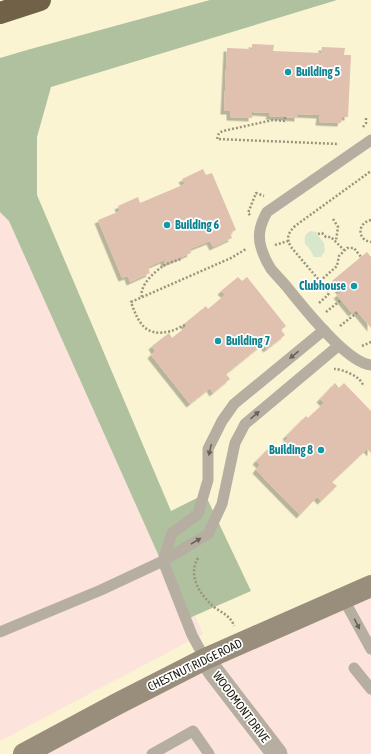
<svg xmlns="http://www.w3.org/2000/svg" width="371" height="754" viewBox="0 0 371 754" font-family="'Asap Condensed',sans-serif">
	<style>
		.commercial { fill: #fce3db }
		.green { fill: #d8e7cb }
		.forest { fill: #afc19e }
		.building { fill: #e0c0af; filter: url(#shadow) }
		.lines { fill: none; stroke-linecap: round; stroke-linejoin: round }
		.path { stroke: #9a947d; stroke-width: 2.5; stroke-dasharray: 2 2; stroke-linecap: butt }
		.lane { stroke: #b7aea2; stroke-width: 11 }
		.street { stroke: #b7aea2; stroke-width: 21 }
		.secondary { stroke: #998d7b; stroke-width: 22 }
		.highway { stroke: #716147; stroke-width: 22 }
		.oneway { fill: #696357 }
		.culture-dot { fill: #0f9aa8; stroke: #fff; stroke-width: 1.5 }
		.labels { text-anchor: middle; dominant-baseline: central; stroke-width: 3.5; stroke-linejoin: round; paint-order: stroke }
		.culture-label { font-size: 12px; font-weight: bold; fill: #0d838f; stroke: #fff; text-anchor: start }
		.street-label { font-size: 12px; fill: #1b180c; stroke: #fff }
	</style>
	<defs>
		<filter id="shadow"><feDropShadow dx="-3.5" dy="3.5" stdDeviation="0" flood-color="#0004"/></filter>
	</defs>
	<rect width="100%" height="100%" fill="#fbf4d3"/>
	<g class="commercial">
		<polygon points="0,170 203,634 0,741"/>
		<polygon points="371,586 371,754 24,754"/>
	</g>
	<path class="green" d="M311,231L316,232L324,243L325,251L321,257H314L309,248L305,244C304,238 305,233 311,231Z"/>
	<polygon class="forest" points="210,0 337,0 51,87 37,137 37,195 171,511 205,494 251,591 187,619 9,221 0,212 0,58 27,50"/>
	<g class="building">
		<polygon points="252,44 274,45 273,51 321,53 322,47 345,48 344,55 351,55 348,117 342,117 341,123 319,122 320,115 298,114 298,118 269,116 270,113 252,112 252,118 230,117 230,111 224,111 227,48 252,49"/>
		<polygon points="203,169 206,175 212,173 236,230 230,233 232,238 213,247 210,241 190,249 191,253 165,264 164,260 148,267 150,273 130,282 128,276 122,278 98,220 120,211 118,206 138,197 140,203 185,184 182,179"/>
		<polygon points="367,252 371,257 371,328 356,310 352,313 337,295 341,292 332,281"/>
		<polygon points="238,277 242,281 247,277 286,326 281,330 285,335 267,349 263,344 226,374 230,379 213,393 210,388 190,404 151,355 155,351 152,346 169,333 172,338 186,327 184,324 206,306 208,309 225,295 221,291"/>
		<polygon points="335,383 339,388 344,383 371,411 371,453 367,449 332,482 337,486 321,501 317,497 300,515 256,470 260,465 256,461 271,446 276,450 288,438 286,436 306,416 308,418 324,403 320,399"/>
	</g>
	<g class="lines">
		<g class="path">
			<polyline points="285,117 285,121 273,120 223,131 219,133 217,139 339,144"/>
			<polyline points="363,127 366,123 366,118"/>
			<polyline points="250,215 248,213 256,193 264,196"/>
			<polyline points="333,219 338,227 336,241"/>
			<path d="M371,220C357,223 357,240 371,242"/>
			<polyline points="318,234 322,233 326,237 331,237 344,250"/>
			<polyline points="275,245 288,241"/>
			<polyline points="320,281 337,266 339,256 347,248 354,248 361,257"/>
			<path d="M142,297C139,286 154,272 163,266C168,263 175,261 181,259L180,258"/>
			<path d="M319,303L328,295L329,292L291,247C286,238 288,233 295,226L371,171"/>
			<polyline points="326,312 341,300"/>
			<path d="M185,325C180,327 175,330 171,331C145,338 138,322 131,302L231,258L246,249"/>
			<polyline points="340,326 358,312"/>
			<polyline points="362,346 371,342"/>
			<path d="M334,369C342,369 360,376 363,385"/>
			<path d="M198,558C187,576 201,596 214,607C222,613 231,616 234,626"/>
		</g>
		<g class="lane">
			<path d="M371,140L267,212C261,223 257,234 261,247C263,254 267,263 271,269C276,275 282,281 287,287C303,307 347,363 371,365"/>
			<polyline points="343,598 371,649"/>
			<polyline points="0,632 101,590 163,561 208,534 222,504 235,443 245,424 338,346"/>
			<polyline points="205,659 192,635 163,561 172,533 198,514 208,480 208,449 222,421 234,404 324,330"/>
			<polyline points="354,668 371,689"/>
			<polyline points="152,754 193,731 209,754"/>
		</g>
		<polyline class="street" points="205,659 214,672 277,754"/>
		<polyline class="secondary" points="24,754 117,704 205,659 371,586"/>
		<polyline class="highway" points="0,13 40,0"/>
	</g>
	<defs><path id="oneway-solid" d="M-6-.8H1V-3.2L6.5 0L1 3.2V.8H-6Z"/></defs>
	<g class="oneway">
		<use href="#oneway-solid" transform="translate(294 355) rotate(141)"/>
		<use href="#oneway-solid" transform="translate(255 415) rotate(-41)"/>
		<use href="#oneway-solid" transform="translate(210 450) rotate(103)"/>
		<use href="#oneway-solid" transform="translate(196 541) rotate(-31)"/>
		<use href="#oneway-solid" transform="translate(357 624) rotate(63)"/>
	</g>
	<g class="culture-dot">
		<circle cx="288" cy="72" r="4"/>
		<circle cx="167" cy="225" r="4"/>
		<circle cx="354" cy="286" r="4"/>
		<circle cx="218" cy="341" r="4"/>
		<circle cx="321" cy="450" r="4"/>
	</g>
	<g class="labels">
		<g class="culture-label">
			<text x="296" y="72">Building 5</text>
			<text x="175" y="225">Building 6</text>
			<text x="346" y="286" text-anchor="end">Clubhouse</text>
			<text x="226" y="341">Building 7</text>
			<text x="313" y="450" text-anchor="end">Building 8</text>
		</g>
		<g class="street-label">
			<text transform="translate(195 665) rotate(-26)">CHESTNUT RIDGE ROAD</text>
			<text transform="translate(241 707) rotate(53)">WOODMONT DRIVE</text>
		</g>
	</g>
</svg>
